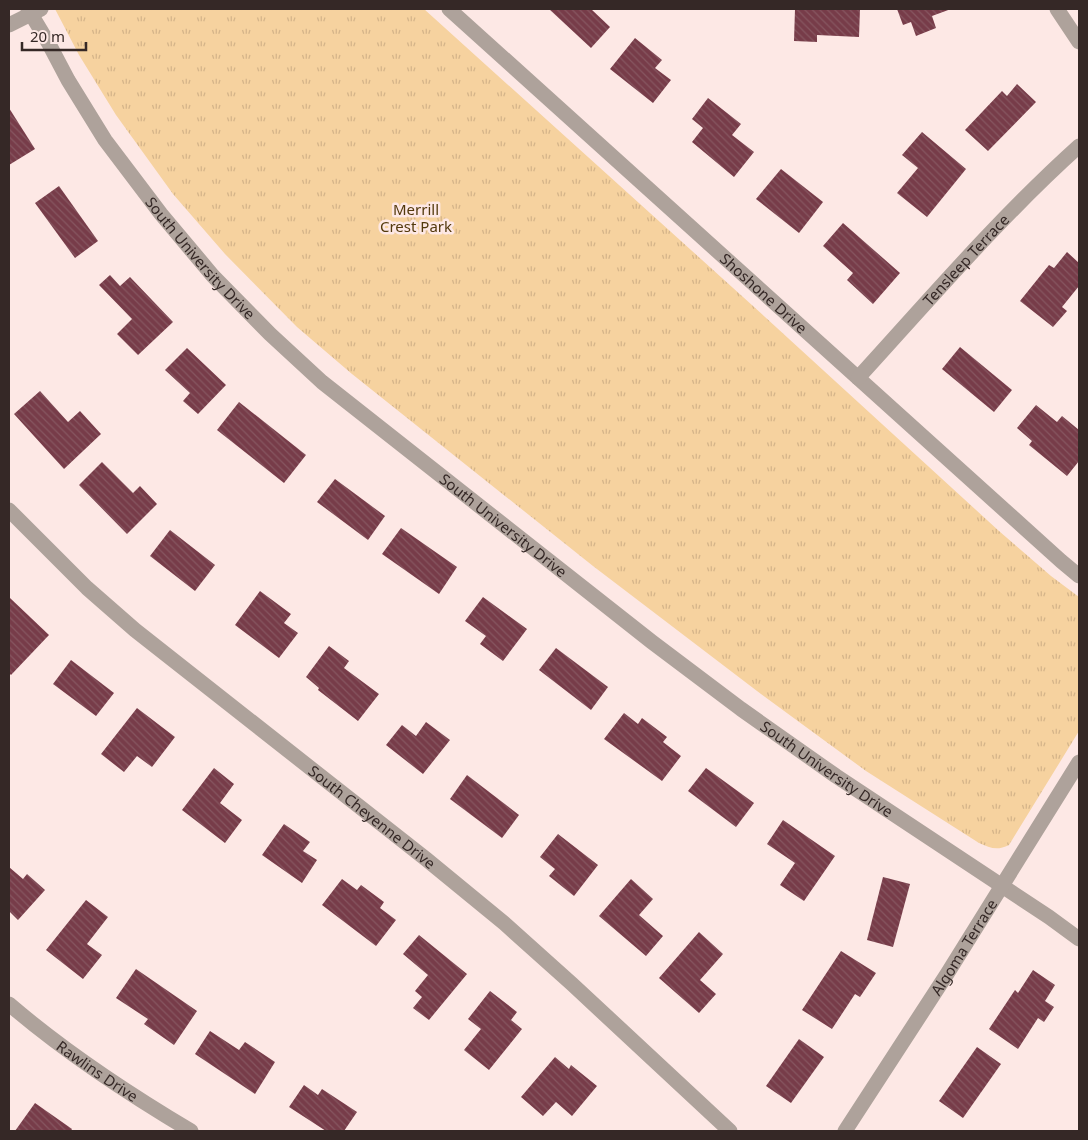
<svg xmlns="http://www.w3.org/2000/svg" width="1088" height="1140" viewBox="0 0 1088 1140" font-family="'Noto Sans',sans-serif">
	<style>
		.park { fill: url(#park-tufts) }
		.building { fill: url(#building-back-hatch) }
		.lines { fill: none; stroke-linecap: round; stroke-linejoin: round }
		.street { stroke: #aea29b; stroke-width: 15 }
		.labels { text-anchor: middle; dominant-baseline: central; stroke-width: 5; stroke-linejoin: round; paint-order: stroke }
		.park-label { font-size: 15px; fill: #53390c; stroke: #fde8e5 }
		.street-label { font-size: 15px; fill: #352826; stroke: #fde8e5 }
	</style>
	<defs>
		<pattern id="park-tufts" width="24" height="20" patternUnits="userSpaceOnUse" patternTransform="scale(1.25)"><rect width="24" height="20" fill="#f6d29f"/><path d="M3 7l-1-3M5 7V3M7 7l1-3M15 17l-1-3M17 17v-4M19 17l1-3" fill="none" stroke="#d4b489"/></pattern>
		<pattern id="building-back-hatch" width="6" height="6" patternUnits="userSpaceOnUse" patternTransform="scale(1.25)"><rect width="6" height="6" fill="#773c49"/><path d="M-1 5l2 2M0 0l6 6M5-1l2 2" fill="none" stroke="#865660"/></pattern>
	</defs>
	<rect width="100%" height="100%" fill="#fde8e5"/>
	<path class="park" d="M55,9H424L753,306L999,531L1051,576L1079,597V731L1009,845C997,851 990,848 979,843L866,771L757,691L593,566L352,374L297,327L225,254L173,194L116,115L79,55Z"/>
	<g class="building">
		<polygon points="549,9 591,9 610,27 591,48"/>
		<polygon points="795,9 860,9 859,37 817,35 817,42 794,41"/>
		<polygon points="897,9 951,9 932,16 936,28 916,36 911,22 903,25"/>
		<polygon points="635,38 662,60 655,68 671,80 653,103 610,69"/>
		<polygon points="1017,84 1036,102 988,151 965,130 1002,91 1007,96"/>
		<polygon points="708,98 741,124 732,135 754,152 734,177 692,142 703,128 692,119"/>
		<polygon points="9,108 35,149 9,165"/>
		<polygon points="922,132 966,169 927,217 897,193 918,168 902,155"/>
		<polygon points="781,169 823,202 799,233 756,199"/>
		<polygon points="59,186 98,241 75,258 35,203"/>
		<polygon points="843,223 900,273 873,304 847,280 853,273 823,246"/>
		<polygon points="1067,252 1079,263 1079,286 1062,307 1067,311 1053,327 1020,301 1049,265 1054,268"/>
		<polygon points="110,275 120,286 130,277 173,322 138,355 117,334 132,319 99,285"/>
		<polygon points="960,347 1012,390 994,412 942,369"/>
		<polygon points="187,348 226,385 198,414 183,401 190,393 165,370"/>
		<polygon points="40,391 68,422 80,411 101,434 64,469 14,414"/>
		<polygon points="239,402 306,455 284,483 217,430"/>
		<polygon points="1036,405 1057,422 1062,416 1079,430 1079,461 1067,476 1029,445 1032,441 1017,428"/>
		<polygon points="102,462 133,493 140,486 157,504 127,534 79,485"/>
		<polygon points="335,479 385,516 368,540 317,502"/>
		<polygon points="401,528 457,567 439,594 382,554"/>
		<polygon points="170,530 215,565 195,591 150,556"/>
		<polygon points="260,591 291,614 284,623 298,633 279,658 235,625"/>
		<polygon points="483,597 527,629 503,661 480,644 486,636 465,621"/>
		<polygon points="10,598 49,635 11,675 9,673 9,599"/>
		<polygon points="329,646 349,661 344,668 379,694 358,721 318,690 319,688 306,677"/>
		<polygon points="556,648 608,687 591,710 539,670"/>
		<polygon points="71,660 114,693 96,716 53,684"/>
		<polygon points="137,708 175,737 152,767 137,756 124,772 101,754"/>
		<polygon points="624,713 638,724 642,718 667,737 663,742 681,756 662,781 604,739"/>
		<polygon points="426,722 450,740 423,774 386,745 402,725 416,736"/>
		<polygon points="214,768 234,784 220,803 242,820 225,843 182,810"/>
		<polygon points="706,768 754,803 736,827 688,791"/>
		<polygon points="467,775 519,815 502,838 450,799"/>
		<polygon points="783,820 835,856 804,901 780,885 795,863 767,844"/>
		<polygon points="284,824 310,842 303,851 317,860 302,883 262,855"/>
		<polygon points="558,834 598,865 574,896 549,876 555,869 540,857"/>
		<polygon points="9,867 23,879 27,874 45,890 18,920 9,911"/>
		<polygon points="883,877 910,884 893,947 867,940"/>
		<polygon points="342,879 357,890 361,885 384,902 380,908 396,920 376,946 322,905"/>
		<polygon points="631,879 653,899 639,915 663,936 646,956 599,916"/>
		<polygon points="86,900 108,917 87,944 102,955 83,979 46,950"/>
		<polygon points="699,932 723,954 700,980 716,994 699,1013 659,978"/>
		<polygon points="419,935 467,974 429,1020 413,1008 422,997 415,991 428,975 403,954"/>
		<polygon points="841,951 876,973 860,997 855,994 832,1029 802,1010"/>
		<polygon points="136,969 197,1011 174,1045 144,1024 148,1019 116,998"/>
		<polygon points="1033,970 1055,985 1045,1001 1054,1007 1044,1022 1038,1018 1018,1049 989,1029 1015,990 1018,993"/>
		<polygon points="490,991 517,1012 511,1020 522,1029 489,1070 464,1050 481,1029 468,1019"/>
		<polygon points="210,1031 239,1050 245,1042 275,1062 255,1094 195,1054"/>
		<polygon points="799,1039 824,1057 791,1103 766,1086"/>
		<polygon points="977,1047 1001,1064 963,1118 939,1101"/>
		<polygon points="555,1057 569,1069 571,1065 597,1086 572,1116 556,1102 543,1116 521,1097"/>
		<polygon points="304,1085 318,1095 322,1089 357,1112 344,1131 326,1131 289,1107"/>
		<polygon points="35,1103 72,1129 71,1131 15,1131"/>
	</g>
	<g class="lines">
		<g class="street">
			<path id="s1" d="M28,9L49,44L68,80L105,140L161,214L213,276L270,334L322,382L652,642L741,709L836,776L1049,917L1079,939"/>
			<path id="s2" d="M449,9L1061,561L1079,576"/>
			<polyline points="1057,9 1079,42"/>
			<polyline points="9,25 41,9"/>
			<path id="s3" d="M858,378C930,299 1000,217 1079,146"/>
			<path id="s4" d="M9,510L87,588L135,630L426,859L504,923L572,984L730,1131"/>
			<path id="s5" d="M9,1004C65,1052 127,1093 191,1131"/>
			<path id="s6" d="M845,1131L947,974L1079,762"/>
		</g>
	</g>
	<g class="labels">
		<g class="park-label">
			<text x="416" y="209">Merrill<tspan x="416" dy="17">Crest Park</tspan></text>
		</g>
		<g class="street-label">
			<text stroke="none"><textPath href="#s1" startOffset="304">South University Drive</textPath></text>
			<text stroke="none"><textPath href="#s3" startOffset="160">Tensleep Terrace</textPath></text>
			<text stroke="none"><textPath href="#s2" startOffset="424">Shoshone Drive</textPath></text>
			<text stroke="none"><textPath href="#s1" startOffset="709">South University Drive</textPath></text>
			<text stroke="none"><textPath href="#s1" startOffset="1114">South University Drive</textPath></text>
			<text stroke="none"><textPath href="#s4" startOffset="476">South Cheyenne Drive</textPath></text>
			<text stroke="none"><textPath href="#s6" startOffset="219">Algoma Terrace</textPath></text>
			<text stroke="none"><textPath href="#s5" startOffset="111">Rawlins Drive</textPath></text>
		</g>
	</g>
	<rect width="1088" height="1140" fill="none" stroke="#352826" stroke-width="20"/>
	<path d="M22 42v8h64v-8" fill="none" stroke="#352826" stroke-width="2.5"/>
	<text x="30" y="42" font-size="15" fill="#352826" stroke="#fde8e5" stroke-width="4" paint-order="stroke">20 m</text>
</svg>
